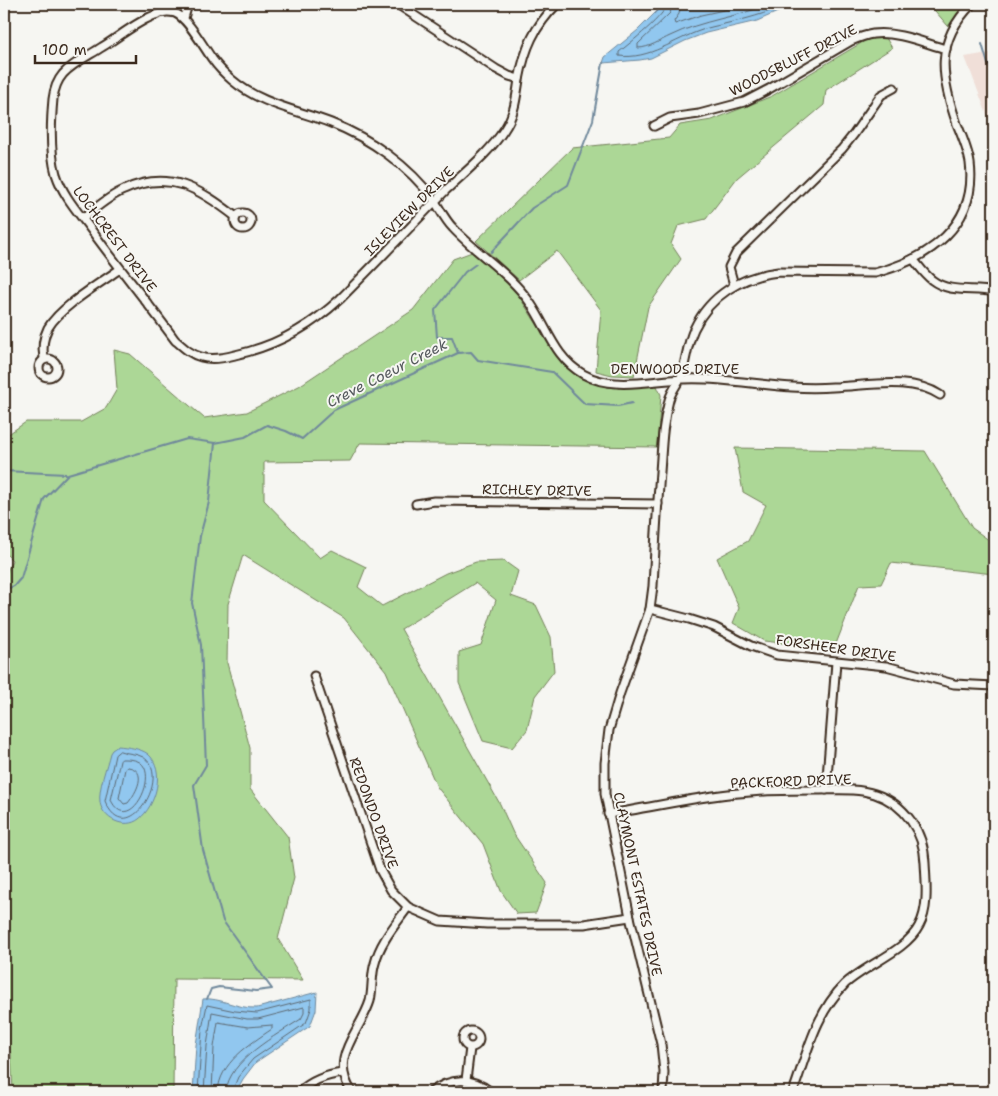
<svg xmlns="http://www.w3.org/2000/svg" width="998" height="1096" viewBox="0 0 998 1096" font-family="'Shantell Sans',sans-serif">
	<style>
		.built { fill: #f0dfd8 }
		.green { fill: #acd796; stroke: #74805a }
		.water { fill: #91c7ef; stroke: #6f889b }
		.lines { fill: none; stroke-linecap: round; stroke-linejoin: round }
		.shore { stroke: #5d6972; stroke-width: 1 }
		.stream { stroke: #6f889b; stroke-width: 2 }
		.minor-casing { stroke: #3b2a1e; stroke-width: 11 }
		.minor { stroke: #f6f6f2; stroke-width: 7 }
		.labels { text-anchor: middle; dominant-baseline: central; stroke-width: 4; stroke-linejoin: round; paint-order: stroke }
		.street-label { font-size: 14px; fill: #3b2a1e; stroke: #f6f6f2 }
		.water-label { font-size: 15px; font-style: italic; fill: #55595d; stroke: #f6f6f2 }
	</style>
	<rect width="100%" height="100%" fill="#f6f6f2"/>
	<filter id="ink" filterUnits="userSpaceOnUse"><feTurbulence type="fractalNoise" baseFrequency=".02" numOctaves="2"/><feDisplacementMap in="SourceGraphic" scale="10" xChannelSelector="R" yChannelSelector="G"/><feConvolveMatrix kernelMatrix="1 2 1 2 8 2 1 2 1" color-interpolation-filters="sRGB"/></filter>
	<g filter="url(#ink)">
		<polygon class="built" points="994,52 994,133 965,57"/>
		<g class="green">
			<polygon points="929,4 966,4 948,26"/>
			<polygon points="883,33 892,48 826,90 824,105 737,178 706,219 678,226 671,244 681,259 648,307 634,376 612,375 596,371 601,310 557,251 519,280 476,241 572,148 669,138 680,125 712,120 772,96 868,39"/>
			<polygon points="472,252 515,290 561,362 574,372 591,381 657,386 661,395 657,447 360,443 350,461 264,462 264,500 320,558 332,550 366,567 358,587 382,606 446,573 476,562 504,561 518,571 511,596 536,605 551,637 554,671 535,696 527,730 512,748 483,741 459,683 459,652 481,645 496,600 475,583 401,629 500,804 513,833 547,883 536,913 517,914 501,891 483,844 437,787 386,671 344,618 243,555 228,604 227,663 250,748 250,789 288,837 294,878 278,939 303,980 174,979 173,1092 13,1092 11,1053 4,1048 4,579 12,560 4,552 4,437 26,422 81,422 106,408 117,389 114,350 130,354 204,418 247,412 299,386 413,310 453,259"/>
			<polygon points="735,448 925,451 972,528 993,543 994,546 994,574 891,563 881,584 859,585 834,649 764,641 733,623 739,608 717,558 748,541 766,505 743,492"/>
		</g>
		<g class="water">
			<polygon points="664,4 796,4 757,21 706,33 685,41 651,58 640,60 603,63 605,57 638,30"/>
			<path d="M118,746C127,747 140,748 148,754C166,769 156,806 139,819C125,830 102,819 100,802C98,789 107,766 110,753L112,750Z"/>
			<path d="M317,992L316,1010L310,1026L256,1062L243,1079L236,1092H193L196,1045L203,999C219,997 238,1009 257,1008Z"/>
		</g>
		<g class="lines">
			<g class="shore">
				<path d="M667,4C666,15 629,44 619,52V56C649,60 675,39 702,30C709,27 717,26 724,24C746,19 766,14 786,4"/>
				<path d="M673,4L670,13L638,44V48C649,48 661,40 670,36C702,20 738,17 770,4"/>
				<polyline points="681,4 679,14 674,21 675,24 701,15 751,4"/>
				<path d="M120,751C127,754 136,753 143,757C174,776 126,852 105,801L115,755Z"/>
				<path d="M122,759C128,759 136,759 141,763C159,778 128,836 111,800L120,761Z"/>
				<path d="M128,767C149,770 136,793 128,803L124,804L119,798L125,769Z"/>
				<polyline points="198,1092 202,1029 207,1005 235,1011 257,1013 311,999 311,1009 306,1023 253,1059 238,1077 232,1092"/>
				<path d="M204,1092L207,1046L212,1012L247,1019H258L304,1007V1013L301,1019C277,1035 228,1060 226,1092"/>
				<path d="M212,1092L214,1047L218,1022L248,1027L272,1025V1029C250,1044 219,1063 218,1092"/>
			</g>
			<g class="stream">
				<polyline points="982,44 988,64 994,71"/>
				<polyline points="491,252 532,208 568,185 593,120 603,63"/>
				<polyline points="458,353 471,352 478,360 552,372 585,404 618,406 632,403"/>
				<polyline points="4,471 66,474"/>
				<polyline points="4,590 14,586 21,578 44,499 68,474 187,439 215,443 245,437 267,425 286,431 302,439 334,410 458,353 452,337 437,337 435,310 465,272 476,264"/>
				<polyline points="207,999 211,989 219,987 256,991 272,989 223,921 203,850 194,785 206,765 201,645 192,603 200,536 209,502 215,443"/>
			</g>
			<g class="minor-casing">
				<g id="minor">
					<polyline points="397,4 496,69 509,76 519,79"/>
					<path d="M557,4C534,27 525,48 519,80C516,98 515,114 504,130C489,153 466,171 446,190C411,226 376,263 340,299C310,327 276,346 235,355C224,358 211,360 201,357C190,354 183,347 175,340C148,303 119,268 92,231C79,213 63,196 56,174C50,153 51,121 53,99C54,90 57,81 63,74C73,63 90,55 102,47C119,37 136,22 155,15C161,12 168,11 175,13C188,18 204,48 213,60C218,67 225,74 232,80C260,104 297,110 331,123C370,138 409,166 434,200C440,209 445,220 453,228C478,255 510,273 531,304C548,329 555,358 583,374C613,391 651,380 684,379C720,377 756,385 792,387C806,388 820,388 833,387C867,386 911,376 940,395"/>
					<polyline points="184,18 188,4"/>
					<path d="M654,126L670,118L699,114L744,102L769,89L851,41C858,38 866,35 873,34C897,31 924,43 946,49"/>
					<circle cx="243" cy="221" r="8"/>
					<path d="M83,218C96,208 109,196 124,190C169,169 200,189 236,217"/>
					<path d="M913,259C919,266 925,275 932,280C950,294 973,287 994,292"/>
					<polyline points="734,285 729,267 736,253 842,149 854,134 881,95 894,88"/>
					<path d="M44,358C42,348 43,338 48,328C60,307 100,283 120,269"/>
					<circle cx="48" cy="368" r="9"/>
					<polyline points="416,504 434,501 658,504"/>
					<polyline points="650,609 689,619 714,627 751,646 777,655 886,666 954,684 994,686"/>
					<polyline points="314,676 380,870 391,890 408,907 440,921 487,924 584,924 630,917"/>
					<polyline points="826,790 836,662"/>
					<path d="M608,814C655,807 702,795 750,792C773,790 796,790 818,790C836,790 857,788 875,794C905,804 924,832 925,863C926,883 929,908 919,926C906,951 867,964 845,984C815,1014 807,1054 793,1092"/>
					<circle cx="471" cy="1039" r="8"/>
					<polyline points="466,1080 470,1048"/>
					<path d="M299,1092C311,1081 326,1075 343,1073"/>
					<path d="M352,1092C328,1057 360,1033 370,1001C373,988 371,975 375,963C380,942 396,924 408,907"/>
					<path d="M431,1092C450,1078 472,1076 491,1092"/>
					<path d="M663,1092L664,1072L661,1044L630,917L605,794V763L609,730L620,693L650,609L653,586C655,548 657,510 660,472C662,446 662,426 669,400C672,390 677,385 681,377C686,361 687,344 694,329C710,295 742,276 778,272L875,273C928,259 978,226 970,163C968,150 962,136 957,124C941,78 934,42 972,4"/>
				</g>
			</g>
			<use href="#minor" class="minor"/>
		</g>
	</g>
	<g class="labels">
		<g class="street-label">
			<text transform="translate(793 60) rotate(-27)">WOODSBLUFF DRIVE</text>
			<text transform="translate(409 211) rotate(-45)">ISLEVIEW DRIVE</text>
			<text transform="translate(115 239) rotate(53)">LOCHCREST DRIVE</text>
			<text x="675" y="369">DENWOODS DRIVE</text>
			<text transform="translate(537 490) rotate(1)">RICHLEY DRIVE</text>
			<text transform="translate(836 648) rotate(8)">FORSHEER DRIVE</text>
			<text transform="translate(791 781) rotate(-2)">PACKFORD DRIVE</text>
			<text transform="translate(374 813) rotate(70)">REDONDO DRIVE</text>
			<text transform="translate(638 884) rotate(78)">CLAYMONT ESTATES DRIVE</text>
		</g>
		<g class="water-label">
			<text transform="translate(387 373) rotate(-27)">Creve Coeur Creek</text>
		</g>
	</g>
	<rect width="998" height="1096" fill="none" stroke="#f6f6f2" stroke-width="20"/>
	<rect x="10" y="10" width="978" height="1076" fill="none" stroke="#3b2a1e" stroke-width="2" filter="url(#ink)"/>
	<path d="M35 55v8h101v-8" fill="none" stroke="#3b2a1e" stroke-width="2.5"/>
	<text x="42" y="55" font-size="15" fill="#3b2a1e" stroke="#f6f6f2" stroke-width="4" paint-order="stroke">100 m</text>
</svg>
